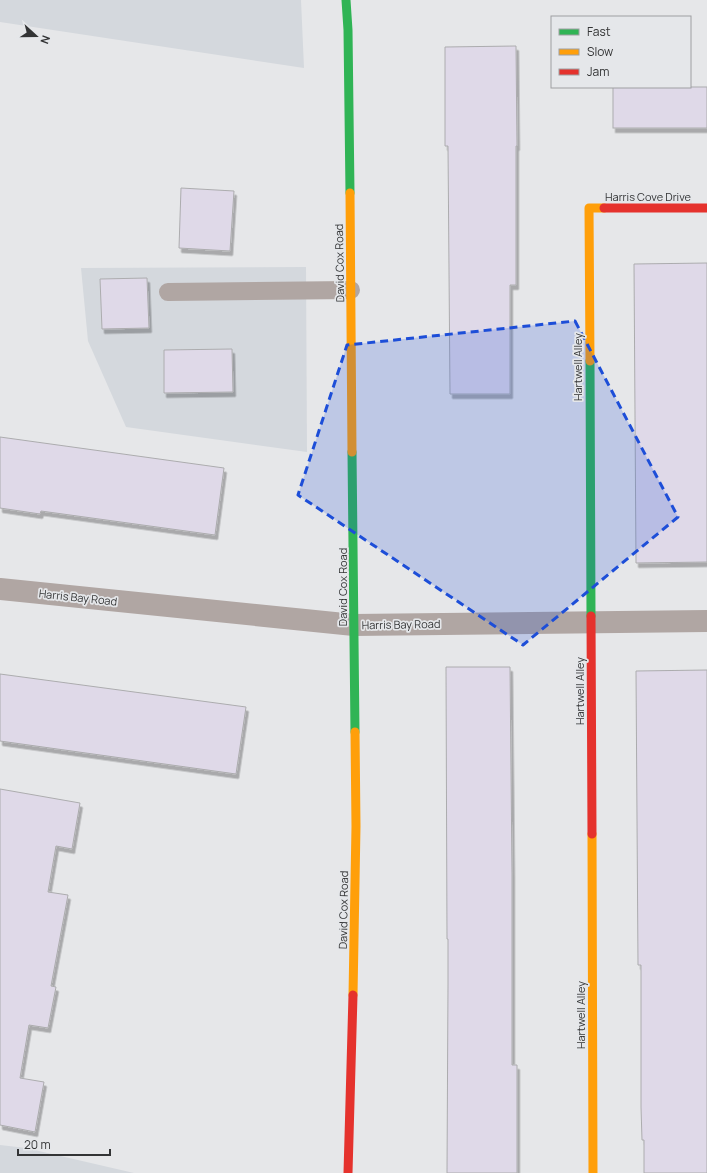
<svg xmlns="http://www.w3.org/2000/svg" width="707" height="1173" viewBox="0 0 707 1173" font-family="Manrope,sans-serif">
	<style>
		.built { fill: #d4d8dd }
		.building { fill: #dfd9e8; stroke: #acacae; filter: url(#shadow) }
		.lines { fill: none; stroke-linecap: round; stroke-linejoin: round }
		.lane { stroke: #b0a6a3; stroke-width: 18 }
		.street { stroke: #b0a6a3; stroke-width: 22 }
		.fast { stroke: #30b455; stroke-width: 9 }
		.slow { stroke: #ff9f0a; stroke-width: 9 }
		.jam { stroke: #e5322d; stroke-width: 9 }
		.marked { fill: #1d4ed8; fill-opacity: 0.2; stroke: #1d4ed8; stroke-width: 3; stroke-dasharray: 8 5; stroke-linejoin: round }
		.labels { text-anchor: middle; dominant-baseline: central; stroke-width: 3.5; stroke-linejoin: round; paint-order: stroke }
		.street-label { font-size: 11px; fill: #333435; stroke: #e5e7ea }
	</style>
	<defs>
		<filter id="shadow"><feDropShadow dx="2.5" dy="4.5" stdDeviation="0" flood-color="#0004"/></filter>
	</defs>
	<rect width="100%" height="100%" fill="#e6e7e9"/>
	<g class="built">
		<polygon points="0,0 301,0 304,68 0,22"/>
		<polygon points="306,267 307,452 126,427 88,341 81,268"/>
		<polygon points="0,1145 26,1148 134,1173 0,1173"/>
	</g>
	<g class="building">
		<polygon points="516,46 517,146 516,146 516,285 510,285 510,394 450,394 448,146 445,146 445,47"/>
		<rect x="613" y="87" width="94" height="41"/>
		<polygon points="181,188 234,191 230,251 179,248"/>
		<polygon points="707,263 707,562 636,563 634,264"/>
		<polygon points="147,278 149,328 102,329 100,279"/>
		<polygon points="232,349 233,392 164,393 164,350"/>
		<polygon points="0,437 224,468 215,535 41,511 40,514 0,508"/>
		<polygon points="446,667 510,667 512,873 512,1065 517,1065 517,1173 447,1173 448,985 448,939 447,939"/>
		<polygon points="707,670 707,1173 644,1173 644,1140 642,1140 641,1107 641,965 638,965 636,671"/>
		<polygon points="0,674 246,707 236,774 0,741"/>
		<polygon points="0,789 80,803 72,849 56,846 48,892 68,895 51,986 56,987 48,1028 29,1025 20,1078 44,1082 35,1132 0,1125"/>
	</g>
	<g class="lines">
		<polyline class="lane" points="168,292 351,290"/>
		<polyline class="street" points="0,589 354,625 707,621"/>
		<g class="fast">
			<polyline points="346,0 348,30 350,193"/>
			<polyline points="590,361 591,616"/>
			<polyline points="352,452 355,732"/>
		</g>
		<g class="slow">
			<polyline points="350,193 352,452"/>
			<polyline points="590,361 589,208 604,208"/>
			<polyline points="592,834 593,1173"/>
			<polyline points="353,995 356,826 355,732"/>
		</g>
		<g class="jam">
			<polyline points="604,208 707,208"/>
			<polyline points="591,616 592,834"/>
			<polyline points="348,1173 353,995"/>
		</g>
	</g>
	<path class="marked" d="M575,321L678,517L523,645L298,495L347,345Z"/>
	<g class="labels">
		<g class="street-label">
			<text x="648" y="196">Harris Cove Drive</text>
			<text transform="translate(339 263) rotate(-91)">David Cox Road</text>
			<text transform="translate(577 367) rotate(-90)">Hartwell Alley</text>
			<text transform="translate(342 587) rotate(-90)">David Cox Road</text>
			<text transform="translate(78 597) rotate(6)">Harris Bay Road</text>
			<text transform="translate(401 624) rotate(-1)">Harris Bay Road</text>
			<text transform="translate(579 691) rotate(-90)">Hartwell Alley</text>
			<text transform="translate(343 910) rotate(-89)">David Cox Road</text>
			<text transform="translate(580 1015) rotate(-90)">Hartwell Alley</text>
		</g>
	</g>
	<rect x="551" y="16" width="140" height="72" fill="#e5e7ea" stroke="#9e9fa2"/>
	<rect x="559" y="29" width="20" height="6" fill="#30b455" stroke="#9e9fa2"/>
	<text x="587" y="36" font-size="12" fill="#333435">Fast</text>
	<rect x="559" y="49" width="20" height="6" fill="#ff9f0a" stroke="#9e9fa2"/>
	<text x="587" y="56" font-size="12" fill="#333435">Slow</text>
	<rect x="559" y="69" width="20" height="6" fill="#e5322d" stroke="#9e9fa2"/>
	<text x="587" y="76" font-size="12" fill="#333435">Jam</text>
	<g transform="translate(36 36) rotate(111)" stroke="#e5e7ea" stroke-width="3" paint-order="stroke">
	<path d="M0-3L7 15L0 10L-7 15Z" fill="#333435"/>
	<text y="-6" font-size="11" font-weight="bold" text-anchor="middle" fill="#333435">N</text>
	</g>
	<path d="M18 1149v6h92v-6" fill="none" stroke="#333435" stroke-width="2"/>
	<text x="24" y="1149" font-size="12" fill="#333435" stroke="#e5e7ea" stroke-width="3" paint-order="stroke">20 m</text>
</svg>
